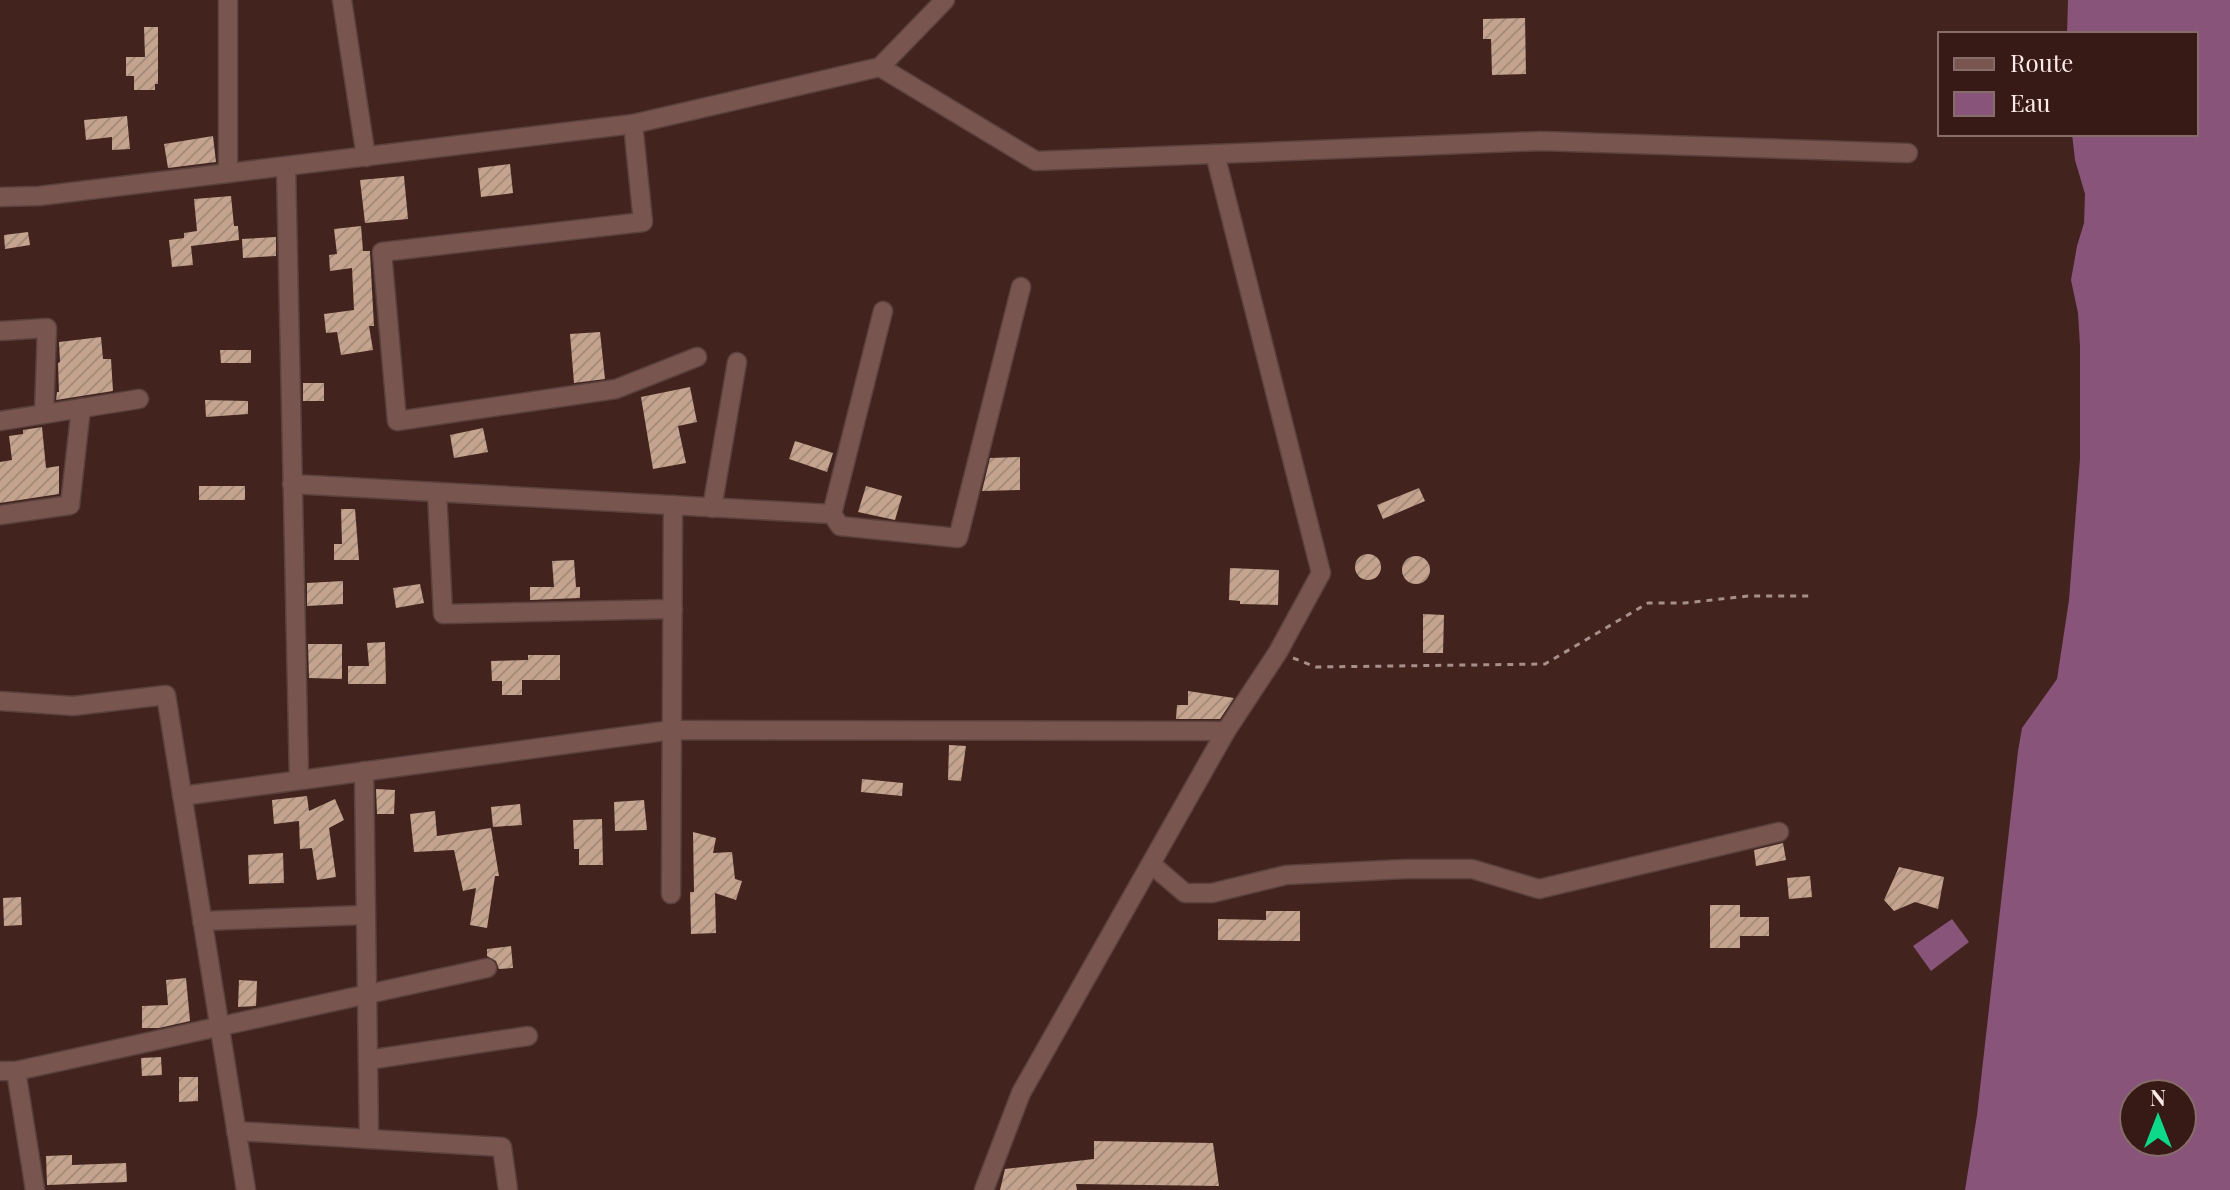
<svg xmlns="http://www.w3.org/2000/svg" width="2230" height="1190" viewBox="0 0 2230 1190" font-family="'Playfair Display',serif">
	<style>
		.water { fill: #885479; fill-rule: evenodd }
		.building { fill: url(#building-hatch) }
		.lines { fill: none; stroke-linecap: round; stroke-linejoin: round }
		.street-casing { stroke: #5a413d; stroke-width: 21 }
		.path { stroke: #a78f8b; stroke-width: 3; stroke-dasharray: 6 6; stroke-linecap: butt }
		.street { stroke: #78554f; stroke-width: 18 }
	</style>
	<defs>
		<pattern id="building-hatch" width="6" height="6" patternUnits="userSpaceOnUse" patternTransform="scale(2)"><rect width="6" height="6" fill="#c4a48e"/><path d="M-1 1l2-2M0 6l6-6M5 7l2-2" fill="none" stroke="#a68c7c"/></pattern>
	</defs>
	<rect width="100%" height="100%" fill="#42231e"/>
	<g class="water">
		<path d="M2068,0H2230V1190H1965L1977,1115L2018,751L2022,728L2057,679L2069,600L2080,459V346L2078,313L2071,280L2077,246L2084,223L2085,194L2075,160L2072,134H2196V34H2067ZM2134,1094H2182V1142H2134Z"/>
		<polygon points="1952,919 1969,942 1931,971 1913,946"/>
	</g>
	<g class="building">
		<polygon points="1525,18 1526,74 1492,75 1491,39 1483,39 1483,19"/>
		<polygon points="144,27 158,27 158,84 155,84 155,90 134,90 134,76 126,76 126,57 145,57"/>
		<polygon points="127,116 130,149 112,150 112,137 86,140 84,120"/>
		<polygon points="213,136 216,162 168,168 164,144"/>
		<polygon points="510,164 513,193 481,197 478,168"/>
		<polygon points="404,176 408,219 365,223 360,180"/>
		<polygon points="231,196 234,226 238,226 239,240 191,246 193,265 172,267 169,240 184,238 184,233 197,231 194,199"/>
		<polygon points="361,226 363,251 370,251 370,253 374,326 369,326 373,350 341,355 337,332 326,333 324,314 354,310 352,268 330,271 329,255 337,254 334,229"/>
		<polygon points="28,232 30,245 5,249 4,235"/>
		<polygon points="276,237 276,256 243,258 242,239"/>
		<polygon points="600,332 605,379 574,383 570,334"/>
		<polygon points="101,337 103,359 111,359 113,391 56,400 57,392 59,392 58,363 60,362 59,342"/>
		<polygon points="220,350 251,350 251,363 221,363"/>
		<rect x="303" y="383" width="21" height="18"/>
		<polygon points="690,387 697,422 678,426 686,463 653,469 641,397"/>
		<polygon points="205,400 248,401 248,414 206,417"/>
		<polygon points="42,427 46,468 59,466 59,494 0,503 0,462 12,460 9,436 23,434 23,430"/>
		<polygon points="483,428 488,452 454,458 450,435"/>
		<polygon points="795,441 833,453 827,472 789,459"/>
		<polygon points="1020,457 1020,490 982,491 990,458"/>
		<rect x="199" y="486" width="46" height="14"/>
		<polygon points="866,486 902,496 895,520 858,512"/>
		<polygon points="1419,488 1425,501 1383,519 1377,505"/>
		<polygon points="341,509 355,509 359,560 334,560 334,544 342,544"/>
		<circle cx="1368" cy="567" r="13"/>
		<circle cx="1416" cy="570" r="14"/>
		<polygon points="574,560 576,587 580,587 580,598 530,600 530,587 554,587 552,561"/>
		<polygon points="1230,568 1279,570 1278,605 1240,604 1240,601 1229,600"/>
		<polygon points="343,581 343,604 307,606 307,583"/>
		<polygon points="420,584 424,603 396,608 393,588"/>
		<polygon points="1423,614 1444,615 1443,653 1423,653"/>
		<polygon points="385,642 386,684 348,684 348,666 369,666 367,643"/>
		<polygon points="308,644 342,644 342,679 309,678"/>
		<polygon points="528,655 560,655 560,680 522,680 522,695 502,695 502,681 492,681 491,661 528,660"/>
		<polygon points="1188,691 1234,698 1220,719 1176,719 1177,705 1188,705"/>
		<polygon points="949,745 966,746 961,781 948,780"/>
		<polygon points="862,779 903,783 902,796 861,792"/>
		<polygon points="376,789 395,790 394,814 377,814"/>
		<polygon points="307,796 309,811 335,799 344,820 329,828 336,877 317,880 312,848 300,849 299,821 274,824 272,800"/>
		<polygon points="644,800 647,830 615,831 614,802"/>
		<polygon points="520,804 522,825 493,827 491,807"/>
		<polygon points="435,811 437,836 491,828 499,876 495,876 487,928 470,925 476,888 463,891 454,850 414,852 410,814"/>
		<polygon points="602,819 603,865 579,865 579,849 574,849 573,820"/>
		<polygon points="693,832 716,838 713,853 732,852 735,879 742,881 736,900 715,893 716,933 691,934 690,892 694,892"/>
		<polygon points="1783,843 1786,860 1756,866 1754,850"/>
		<polygon points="283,853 284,883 249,884 248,855"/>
		<polygon points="1899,867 1944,877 1938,909 1915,902 1894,911 1884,900"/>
		<polygon points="1810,876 1812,897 1789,899 1787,878"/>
		<polygon points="21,897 22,925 4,926 3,898"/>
		<polygon points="1710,905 1740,905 1740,917 1769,917 1769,936 1740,936 1740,948 1710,948"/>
		<polygon points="1266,911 1300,911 1300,941 1218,940 1218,919 1266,920"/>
		<polygon points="511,946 513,968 499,969 496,961 487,956 487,949"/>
		<polygon points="186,978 190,1021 159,1028 142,1028 142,1006 168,1005 166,980"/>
		<polygon points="239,980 257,981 256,1006 238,1007"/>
		<polygon points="161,1057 162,1075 142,1076 141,1058"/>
		<polygon points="179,1077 198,1077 198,1101 179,1102"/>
		<polygon points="1094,1141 1213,1143 1219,1186 1076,1184 1077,1190 1000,1190 1005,1169 1094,1159"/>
		<polygon points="72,1155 72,1165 126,1163 127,1182 47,1185 46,1156"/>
	</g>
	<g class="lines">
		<g class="street-casing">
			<g id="street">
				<polyline points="228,0 228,173"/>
				<polyline points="342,0 366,157"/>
				<polyline points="880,67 1036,161 1541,141 1908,153"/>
				<polyline points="633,124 643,222 382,252 397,421 616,389 697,357"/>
				<polyline points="286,166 299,780"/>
				<polyline points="0,197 39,196 633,124 880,67 945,0"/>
				<polyline points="883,311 832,514 840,526 958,538 1021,287"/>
				<polyline points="0,331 47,328 44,414"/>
				<polyline points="0,421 139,399"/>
				<polyline points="292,484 832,514"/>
				<polyline points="437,492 443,614 673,609"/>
				<polyline points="712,508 737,362"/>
				<polyline points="0,515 70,505 81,408"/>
				<polyline points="0,701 73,706 166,695 246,1190"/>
				<polyline points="364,771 369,1139"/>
				<polyline points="182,796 672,730 1226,731"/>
				<polyline points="1151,864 1185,893 1212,893 1286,875 1406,869 1472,869 1539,889 1779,832"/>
				<polyline points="671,894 673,505"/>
				<polyline points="202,921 366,915"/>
				<polyline points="368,1060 528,1036"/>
				<polyline points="0,1071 16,1071 487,968"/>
				<polyline points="16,1071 35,1190"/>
				<polyline points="236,1131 502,1147 508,1190"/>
				<polyline points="984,1190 1021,1093 1226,731 1278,652 1321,573 1215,154"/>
			</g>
		</g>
		<polyline class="path" points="1293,658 1316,667 1545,664 1648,603 1685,603 1748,596 1813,596"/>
		<use href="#street" class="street"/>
	</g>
	<rect x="1938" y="32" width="260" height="104" fill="#371915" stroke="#866d69" stroke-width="2"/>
	<rect x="1954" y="58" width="40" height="12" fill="#78554f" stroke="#866d69" stroke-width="2"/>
	<text x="2010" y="72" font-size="24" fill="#fdebe8">Route</text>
	<rect x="1954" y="92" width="40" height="24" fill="#885479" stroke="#866d69" stroke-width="2"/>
	<text x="2010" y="112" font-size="24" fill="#fdebe8">Eau</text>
	<g transform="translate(2158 1118)"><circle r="38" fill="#371915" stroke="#866d69" stroke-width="2"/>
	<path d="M0-6L14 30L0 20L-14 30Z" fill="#0dd98a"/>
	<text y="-12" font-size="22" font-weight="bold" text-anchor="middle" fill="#fdebe8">N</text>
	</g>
</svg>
